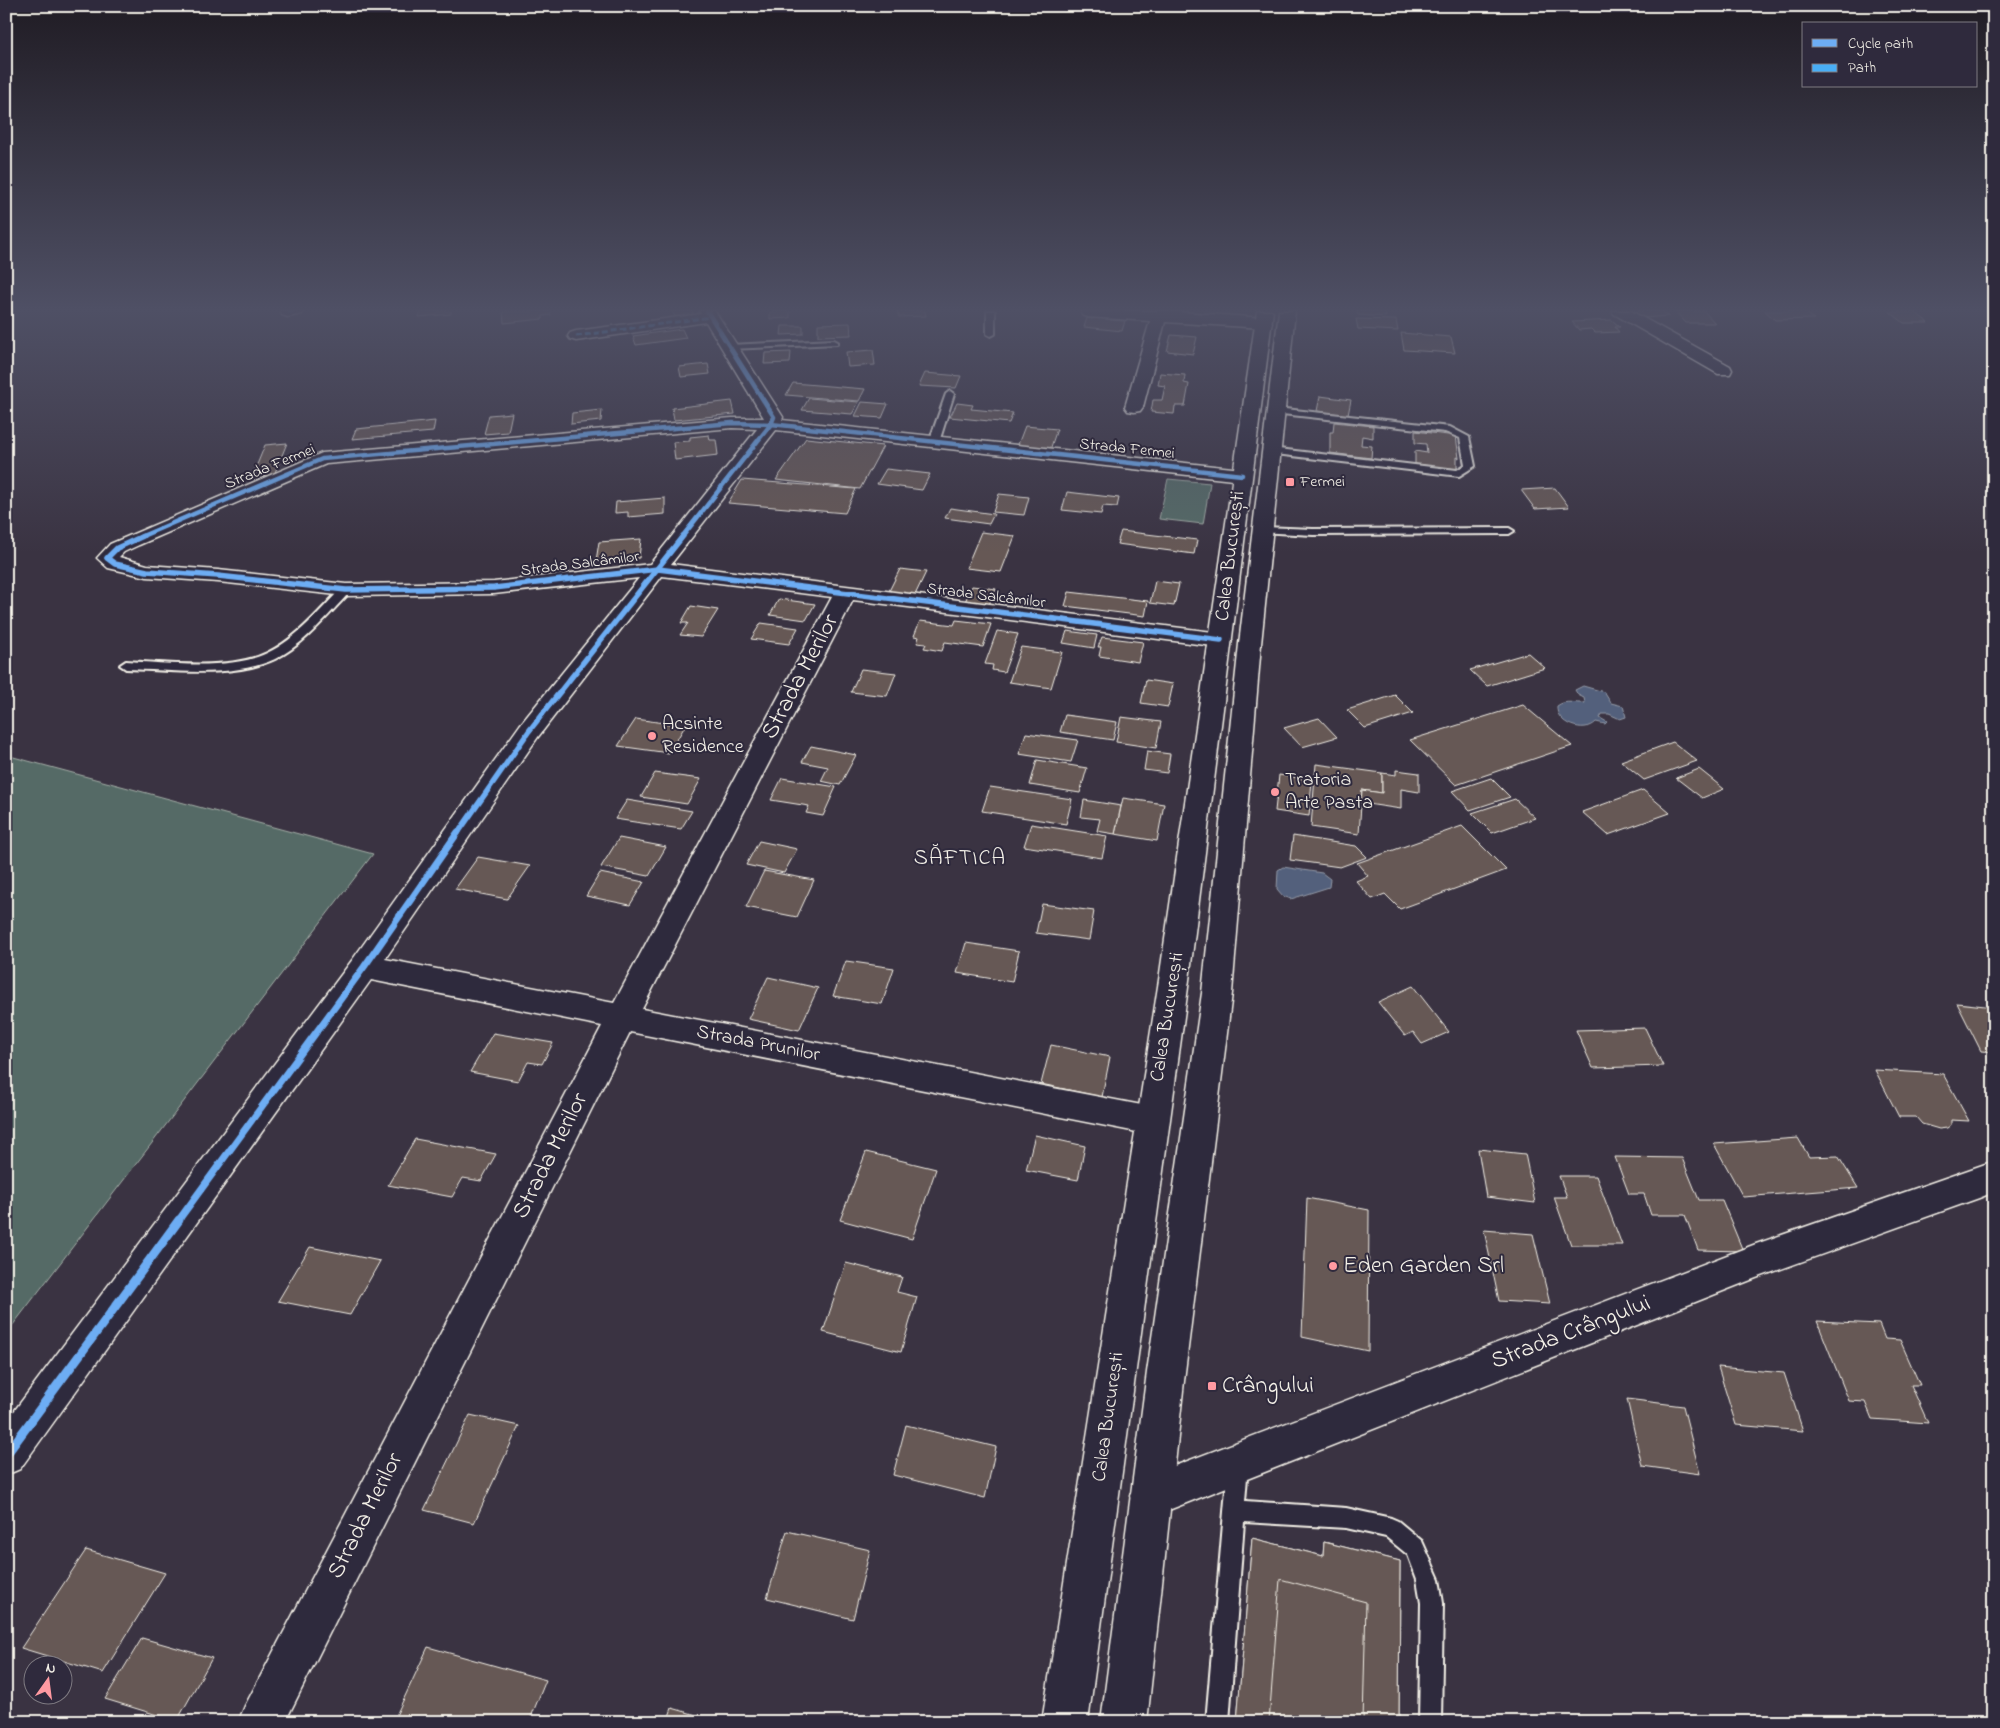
<svg xmlns="http://www.w3.org/2000/svg" width="2000" height="1728" viewBox="0 0 2000 1728" font-family="'Indie Flower',sans-serif">
	<style>
		.green { fill: #556b66; stroke: #a4aea7 }
		.water { fill: #53607c; stroke: #939aa7 }
		.building { fill: #665854; stroke: #f4f1e8 }
		.lines { fill: none; stroke-linecap: round; stroke-linejoin: round }
		.service-casing { stroke: #f4f1e8; stroke-width: 4 }
		.minor-casing { stroke: #f4f1e8; stroke-width: 3 }
		.trunk-casing { stroke: #f4f1e8; stroke-width: 3 }
		.service { fill: #2f2a3d; fill-rule: evenodd }
		.minor { fill: #2f2a3d; fill-rule: evenodd }
		.trunk { fill: #2f2a3d; fill-rule: evenodd }
		.quiet { stroke: #49aef6; stroke-width: 3; stroke-dasharray: 6 3; stroke-linecap: butt }
		.cycleway-far3-casing { stroke: #2f2a3d; stroke-width: 6 }
		.cycleway-far2-casing { stroke: #2f2a3d; stroke-width: 8 }
		.cycleway-far1-casing { stroke: #2f2a3d; stroke-width: 10 }
		.cycleway-casing { stroke: #2f2a3d; stroke-width: 12 }
		.cycleway-far3 { stroke: #6dadf4; stroke-width: 4.5 }
		.cycleway-far2 { stroke: #6dadf4; stroke-width: 5.5 }
		.cycleway-far1 { stroke: #6dadf4; stroke-width: 7 }
		.cycleway { stroke: #6dadf4; stroke-width: 9 }
		.poi-dot { fill: #ff9aa2; stroke: #2f2a3d; stroke-width: 2 }
		.labels { text-anchor: middle; dominant-baseline: central; stroke-width: 4; stroke-linejoin: round; paint-order: stroke }
		.far-street-label { font-size: 16px; fill: #f4f1e8; stroke: #2f2a3d }
		.far-poi-label { font-size: 16px; fill: #f4f1e8; stroke: #2f2a3d; text-anchor: start }
		.street-label { font-size: 20px; fill: #f4f1e8; stroke: #2f2a3d }
		.poi-label { font-size: 20px; fill: #f4f1e8; stroke: #2f2a3d; text-anchor: start }
		.quarter-label { font-size: 22px; letter-spacing: 1px; fill: #f4f1e8; stroke: #2f2a3d }
		.near-street-label { font-size: 24px; fill: #f4f1e8; stroke: #2f2a3d }
		.near-poi-label { font-size: 24px; fill: #f4f1e8; stroke: #2f2a3d; text-anchor: start }
	</style>
	<rect width="100%" height="100%" fill="#3a3342"/>
	<filter id="ink" filterUnits="userSpaceOnUse"><feTurbulence type="fractalNoise" baseFrequency=".02" numOctaves="2"/><feDisplacementMap in="SourceGraphic" scale="10" xChannelSelector="R" yChannelSelector="G"/><feConvolveMatrix kernelMatrix="1 2 1 2 8 2 1 2 1" color-interpolation-filters="sRGB"/></filter>
	<g filter="url(#ink)">
		<g class="green">
			<polygon points="1168,479 1210,483 1203,524 1159,519"/>
			<polygon points="6,755 373,854 6,1334"/>
		</g>
		<g class="water">
			<path d="M1583,686L1604,692L1611,703L1623,706L1626,717L1620,719L1609,714H1602L1600,718L1607,722L1605,724L1596,722C1585,734 1555,724 1557,706C1566,699 1575,704 1585,703L1584,698L1578,695L1575,690Z"/>
			<polygon points="1283,867 1322,873 1330,879 1329,887 1291,899 1283,896 1277,889 1278,870"/>
		</g>
		<g class="building">
			<polygon points="421,311 451,311 451,314 419,317"/>
			<polygon points="503,311 550,311 551,315 543,316 543,319 504,323"/>
			<polygon points="672,311 692,311 694,316 676,319"/>
			<polygon points="790,311 790,318 770,319 770,312"/>
			<polygon points="897,311 925,311 926,316 899,317"/>
			<polygon points="1357,311 1385,311 1386,317 1358,315"/>
			<polygon points="1634,311 1662,311 1669,316 1643,318"/>
			<polygon points="1675,311 1704,311 1715,323 1686,323"/>
			<polygon points="1765,311 1804,311 1814,319 1775,320"/>
			<polygon points="1890,312 1915,312 1929,323 1904,323"/>
			<polygon points="1094,316 1111,317 1110,320 1125,321 1122,331 1084,327 1087,318 1093,319"/>
			<polygon points="1356,319 1396,320 1398,331 1358,329"/>
			<polygon points="1612,320 1620,327 1615,327 1619,332 1595,333 1591,329 1579,330 1572,322"/>
			<polygon points="850,323 851,335 818,336 818,324"/>
			<polygon points="782,326 803,326 803,334 781,335"/>
			<polygon points="682,329 686,338 636,345 633,336"/>
			<polygon points="1401,333 1451,337 1455,353 1404,350"/>
			<polygon points="1171,335 1197,337 1193,354 1167,351"/>
			<polygon points="873,350 875,365 848,367 846,352"/>
			<polygon points="791,352 790,363 764,364 765,353"/>
			<polygon points="708,364 710,374 681,377 679,367"/>
			<polygon points="925,373 961,376 956,388 919,386"/>
			<polygon points="1160,373 1185,375 1184,383 1189,384 1185,406 1175,406 1174,414 1151,412 1153,400 1162,400 1165,386 1158,385"/>
			<polygon points="793,383 865,389 859,401 786,395"/>
			<polygon points="1320,396 1351,400 1348,415 1317,411"/>
			<polygon points="809,398 859,402 852,414 802,410"/>
			<polygon points="732,401 735,414 674,420 672,408"/>
			<polygon points="862,402 888,404 882,418 855,416"/>
			<polygon points="957,403 973,405 971,409 1013,413 1009,423 950,417"/>
			<polygon points="602,410 601,421 571,424 572,413"/>
			<polygon points="512,413 508,432 484,434 489,415"/>
			<polygon points="435,421 433,432 352,439 356,429"/>
			<polygon points="1334,422 1373,426 1373,438 1362,436 1361,445 1372,446 1371,458 1330,453 1330,432 1333,432"/>
			<polygon points="1025,426 1057,429 1050,450 1017,447"/>
			<polygon points="1415,431 1456,436 1459,458 1457,457 1457,469 1415,464 1415,451 1427,453 1426,444 1415,443"/>
			<polygon points="709,435 710,440 716,440 718,455 675,460 673,442 690,441 690,437"/>
			<polygon points="806,438 883,446 860,489 776,480"/>
			<polygon points="287,443 274,475 252,477 265,445"/>
			<polygon points="886,469 930,474 922,490 877,484"/>
			<polygon points="742,480 856,489 845,513 728,503"/>
			<polygon points="1555,488 1569,507 1535,509 1521,490"/>
			<polygon points="1067,492 1119,498 1117,507 1103,506 1101,514 1062,510"/>
			<polygon points="999,494 1029,497 1024,515 993,512"/>
			<polygon points="665,498 665,514 628,517 628,512 615,513 616,502"/>
			<polygon points="950,508 994,514 989,524 945,518"/>
			<polygon points="1121,531 1197,540 1194,554 1117,544"/>
			<polygon points="981,532 1015,536 1001,572 966,568"/>
			<polygon points="641,539 639,558 596,561 599,542"/>
			<polygon points="900,569 926,572 915,595 889,591"/>
			<polygon points="1155,581 1179,584 1174,606 1150,603"/>
			<polygon points="972,586 996,589 987,609 963,606"/>
			<polygon points="1069,592 1148,601 1145,616 1065,606"/>
			<polygon points="779,599 815,604 806,620 770,615"/>
			<polygon points="691,606 718,610 701,637 680,635 688,623 681,623"/>
			<polygon points="956,620 991,624 983,647 945,642 942,651 924,648 926,644 917,643 919,637 914,636 920,621 954,625"/>
			<polygon points="761,623 798,628 789,644 751,639"/>
			<polygon points="997,631 1018,634 1004,672 992,670 993,665 985,664"/>
			<polygon points="1067,631 1097,635 1094,648 1063,643"/>
			<polygon points="1102,637 1143,642 1138,662 1099,656 1101,647 1098,647"/>
			<polygon points="1021,647 1062,652 1051,688 1009,682"/>
			<polygon points="1528,653 1545,668 1487,686 1470,670"/>
			<polygon points="861,669 896,673 887,696 851,692"/>
			<polygon points="1146,680 1173,684 1168,707 1141,703"/>
			<polygon points="1395,695 1413,713 1365,728 1347,710"/>
			<polygon points="1523,705 1572,746 1456,785 1410,740"/>
			<polygon points="1065,715 1117,722 1113,740 1060,732"/>
			<polygon points="1121,717 1161,722 1156,748 1116,742"/>
			<polygon points="1319,718 1337,737 1302,747 1284,728"/>
			<polygon points="636,719 685,726 669,753 618,746"/>
			<polygon points="1026,733 1078,740 1071,762 1019,754"/>
			<polygon points="1673,742 1697,761 1644,780 1621,761"/>
			<polygon points="811,746 856,755 840,785 821,781 828,767 802,762"/>
			<polygon points="1147,751 1170,754 1167,773 1144,770"/>
			<polygon points="1037,760 1087,768 1080,793 1030,785"/>
			<polygon points="1316,764 1382,773 1382,793 1362,790 1359,834 1311,827"/>
			<polygon points="1699,769 1724,789 1702,798 1676,778"/>
			<polygon points="1396,770 1419,773 1419,792 1401,789 1401,809 1361,803 1362,790 1382,793 1382,773 1396,775"/>
			<polygon points="655,773 701,779 687,804 641,797"/>
			<polygon points="1279,775 1312,780 1309,816 1275,811"/>
			<polygon points="782,778 836,787 823,816 806,813 809,806 771,800"/>
			<polygon points="1491,778 1510,797 1470,810 1452,791"/>
			<polygon points="990,787 1072,799 1066,824 982,811"/>
			<polygon points="1643,790 1670,813 1608,835 1582,812"/>
			<polygon points="1123,798 1164,804 1157,841 1115,834"/>
			<polygon points="1515,799 1535,818 1492,833 1472,813"/>
			<polygon points="627,800 692,811 681,829 615,819"/>
			<polygon points="1084,800 1121,806 1115,834 1097,831 1100,819 1081,817"/>
			<polygon points="1031,824 1107,836 1102,858 1024,846"/>
			<polygon points="1462,826 1506,870 1400,909 1385,894 1372,899 1356,881 1368,876 1357,863"/>
			<polygon points="1293,836 1356,846 1367,857 1340,867 1290,860"/>
			<polygon points="619,838 666,847 649,876 601,867"/>
			<polygon points="759,841 797,849 784,873 746,865"/>
			<polygon points="478,857 530,866 507,899 455,889"/>
			<polygon points="764,871 814,880 797,917 746,907"/>
			<polygon points="600,873 644,882 630,905 586,896"/>
			<polygon points="1042,904 1094,911 1089,940 1036,933"/>
			<polygon points="966,943 1019,951 1012,982 957,973"/>
			<polygon points="846,961 894,968 882,1004 833,996"/>
			<polygon points="768,977 818,988 799,1030 748,1019"/>
			<polygon points="1413,986 1449,1032 1422,1044 1413,1032 1405,1036 1378,1002"/>
			<polygon points="1957,1003 1994,1007 1994,1052 1981,1051"/>
			<polygon points="1645,1028 1663,1066 1593,1068 1576,1030"/>
			<polygon points="493,1033 553,1043 542,1064 528,1062 518,1081 470,1072"/>
			<polygon points="1051,1045 1110,1057 1102,1097 1041,1084"/>
			<polygon points="1875,1070 1943,1074 1969,1121 1951,1120 1951,1125 1947,1128 1939,1129 1922,1124 1916,1117 1899,1117"/>
			<polygon points="1035,1135 1085,1146 1078,1180 1026,1170"/>
			<polygon points="1798,1138 1809,1157 1838,1156 1858,1188 1743,1197 1714,1144"/>
			<polygon points="415,1139 496,1154 481,1181 463,1178 452,1197 388,1185"/>
			<polygon points="1478,1149 1525,1154 1535,1203 1486,1197"/>
			<polygon points="866,1152 936,1169 912,1239 840,1220"/>
			<polygon points="1615,1157 1682,1158 1699,1200 1722,1200 1743,1251 1698,1250 1685,1215 1651,1215 1644,1194 1629,1194"/>
			<polygon points="1559,1176 1596,1176 1622,1245 1571,1245 1554,1197 1567,1197"/>
			<polygon points="1307,1198 1369,1210 1368,1351 1302,1337"/>
			<polygon points="1484,1230 1533,1234 1550,1304 1499,1301"/>
			<polygon points="310,1247 380,1261 350,1315 278,1301"/>
			<polygon points="846,1263 902,1277 897,1292 917,1297 901,1352 823,1332"/>
			<polygon points="1817,1321 1879,1324 1885,1339 1900,1340 1920,1385 1911,1385 1928,1423 1872,1419 1865,1402 1849,1401"/>
			<polygon points="1718,1367 1784,1373 1803,1431 1736,1425"/>
			<polygon points="1627,1399 1683,1406 1700,1474 1642,1466"/>
			<polygon points="470,1415 519,1426 474,1523 424,1510"/>
			<polygon points="906,1425 996,1447 985,1498 893,1475"/>
			<polygon points="787,1531 870,1550 853,1619 767,1598"/>
			<polygon points="1252,1538 1323,1556 1324,1542 1400,1561 1399,1722 1363,1722 1366,1602 1280,1579 1269,1722 1237,1722"/>
			<polygon points="1252,1538 1323,1556 1324,1542 1400,1561 1399,1722 1237,1722"/>
			<polygon points="86,1550 165,1573 103,1673 21,1648"/>
			<polygon points="1280,1579 1366,1602 1363,1722 1269,1722"/>
			<polygon points="142,1638 212,1658 177,1721 105,1699"/>
			<polygon points="428,1647 546,1680 529,1722 393,1722"/>
			<polygon points="672,1708 721,1722 667,1722"/>
		</g>
		<g class="lines">
			<g class="service-casing">
				<g id="service">
					<polygon points="987,311 995,311 995,334 991,336 987,334"/>
					<polygon points="834,340 838,342 837,344 730,349 726,347 730,345"/>
					<polygon points="950,391 954,394 939,442 937,444 931,444 929,442 946,394"/>
					<polygon points="1276,408 1450,427 1469,437 1475,466 1459,476 1267,453 1265,451 1270,448 1457,470 1465,465 1460,438 1445,432 1273,413 1273,409"/>
					<polygon points="1262,527 1313,529 1509,528 1514,531 1509,534 1313,535 1258,532 1257,530"/>
					<path d="M346,587L350,588L351,590L350,592C327,616 305,644 275,659C233,679 171,670 126,669L120,665L126,661C166,663 231,671 267,653C297,639 319,611 342,588Z"/>
					<polygon points="1238,1455 1245,1458 1248,1465 1245,1501 1346,1508 1391,1518 1398,1521 1422,1541 1439,1579 1443,1603 1441,1722 1419,1722 1421,1603 1417,1579 1408,1555 1386,1537 1346,1528 1244,1522 1229,1722 1206,1722 1228,1465 1231,1458"/>
				</g>
			</g>
			<g class="minor-casing">
				<g id="minor">
					<polygon points="281,311 304,311 302,314 288,317 282,315"/>
					<path d="M699,311H715L783,417L782,420L1242,469L1249,471L1252,475L1249,479L1242,481L776,430L671,564L1221,633L1229,635L1232,640L1229,645L1221,647L853,600L642,1009L1152,1107L1164,1111L1169,1121L1164,1131L1152,1135L630,1032L285,1722H238L245,1706L602,1026L371,980L20,1469L6,1475V1422L353,959L520,725L639,578L494,594L346,596L218,582L147,577L108,568L97,558L110,544L322,453L732,418H764L706,322L576,341L570,339L568,336L570,333L576,331L701,314ZM732,428L757,429L650,564L494,582L346,584L218,570L147,565L119,557L124,552L139,545L326,464ZM662,576L832,597L614,1003L385,959L538,737Z"/>
					<polygon points="1081,311 1167,311 1264,318 1270,320 1272,323 1270,326 1264,328 1165,322 1143,407 1140,411 1134,412 1128,411 1125,407 1150,321 1088,317 1082,315"/>
					<polygon points="1612,311 1631,311 1730,366 1732,370 1730,374 1718,374 1614,314"/>
					<polygon points="1994,1161 1994,1192 1979,1198 1756,1278 1151,1517 1136,1511 1130,1496 1136,1481 1151,1475 1756,1244"/>
				</g>
			</g>
			<g class="trunk-casing">
				<g id="trunk">
					<polygon points="1257,311 1273,311 1189,980 1088,1722 1042,1722 1159,980"/>
					<polygon points="1279,311 1295,311 1261,644 1232,993 1185,1372 1147,1722 1101,1722 1147,1372 1202,993 1239,644"/>
				</g>
			</g>
			<use href="#service" class="service"/>
			<use href="#minor" class="minor"/>
			<use href="#trunk" class="trunk"/>
			<g class="quiet">
				<polyline points="288,312 296,311"/>
				<polyline points="576,336 711,317"/>
			</g>
			<g class="cycleway-far3-casing">
				<g id="cycleway-far3">
					<polyline points="140,537 322,459 732,423 771,424 1242,475"/>
					<polyline points="682,537 771,424 774,417 707,311"/>
				</g>
			</g>
			<g class="cycleway-far2-casing">
				<g id="cycleway-far2">
					<polyline points="143,536 117,548 107,558 115,564 147,571 218,576 346,590 494,588 658,569 1221,640"/>
					<polyline points="458,833 529,731 683,536"/>
				</g>
			</g>
			<g class="cycleway-far1-casing">
				<polyline id="cycleway-far1" points="178,1221 364,967 458,832"/>
			</g>
			<g class="cycleway-casing">
				<polyline id="cycleway" points="6,1455 179,1220"/>
			</g>
			<use href="#cycleway-far3" class="cycleway-far3"/>
			<use href="#cycleway-far2" class="cycleway-far2"/>
			<use href="#cycleway-far1" class="cycleway-far1"/>
			<use href="#cycleway" class="cycleway"/>
		</g>
	</g>
	<linearGradient id="sky" x2="0" y2="1"><stop stop-color="#201c24"/><stop offset="0.56" stop-color="#4f5065"/><stop offset="1" stop-color="#4f5065" stop-opacity="0"/></linearGradient>
	<rect width="2000" height="553" fill="url(#sky)"/>
	<g class="poi-dot">
		<rect x="1285" y="477" width="10" height="10" rx="2.5"/>
		<circle cx="652" cy="736" r="5"/>
		<circle cx="1275" cy="792" r="5"/>
		<circle cx="1333" cy="1266" r="5"/>
		<rect x="1207" y="1381" width="10" height="10" rx="2.5"/>
	</g>
	<g class="labels">
		<g class="far-street-label">
			<text transform="translate(1127 449) rotate(6)">Strada Fermei</text>
			<text transform="translate(270 467) rotate(-22)">Strada Fermei</text>
			<text transform="translate(580 564) rotate(-7)">Strada Salcâmilor</text>
			<text transform="translate(986 596) rotate(7)">Strada Salcâmilor</text>
		</g>
		<g class="far-poi-label">
			<text x="1300" y="482">Fermei</text>
		</g>
		<g class="street-label">
			<text transform="translate(1231 556) rotate(-83)">Calea București</text>
			<text transform="translate(1168 1017) rotate(-81)">Calea București</text>
			<text transform="translate(758 1044) rotate(11)">Strada Prunilor</text>
			<text transform="translate(1109 1417) rotate(-82)">Calea București</text>
		</g>
		<g class="poi-label">
			<text x="662" y="724">Acsinte<tspan x="662" dy="23">Residence</tspan></text>
			<text x="1285" y="780">Tratoria<tspan x="1285" dy="23">Arte Pasta</tspan></text>
		</g>
		<g class="quarter-label">
			<text x="960" y="859">SĂFTICA</text>
		</g>
		<g class="near-street-label">
			<text transform="translate(801 677) rotate(-62)">Strada Merilor</text>
			<text transform="translate(551 1156) rotate(-63)">Strada Merilor</text>
			<text transform="translate(1571 1333) rotate(-21)">Strada Crângului</text>
			<text transform="translate(366 1516) rotate(-63)">Strada Merilor</text>
		</g>
		<g class="near-poi-label">
			<text x="1343" y="1266">Eden Garden Srl</text>
			<text x="1222" y="1386">Crângului</text>
		</g>
	</g>
	<rect width="2000" height="1728" fill="none" stroke="#2f2a3d" stroke-width="25"/>
	<rect x="12" y="12" width="1975" height="1703" fill="none" stroke="#f4f1e8" stroke-width="2" filter="url(#ink)"/>
	<rect x="1802" y="22" width="175" height="65" fill="#2f2a3d" stroke="#7e7a81"/>
	<rect x="1812" y="39" width="25" height="8" fill="#6dadf4" stroke="#7e7a81"/>
	<text x="1848" y="48" font-size="15" fill="#f4f1e8">Cycle path</text>
	<rect x="1812" y="64" width="25" height="8" fill="#49aef6" stroke="#7e7a81"/>
	<text x="1848" y="72" font-size="15" fill="#f4f1e8">Path</text>
	<g transform="translate(48 1680) rotate(14)"><circle r="24" fill="#2f2a3d" stroke="#7e7a81"/>
	<path d="M0-4L9 19L0 12L-9 19Z" fill="#ff9aa2"/>
	<text y="-8" font-size="14" font-weight="bold" text-anchor="middle" fill="#f4f1e8">N</text>
	</g>
</svg>
